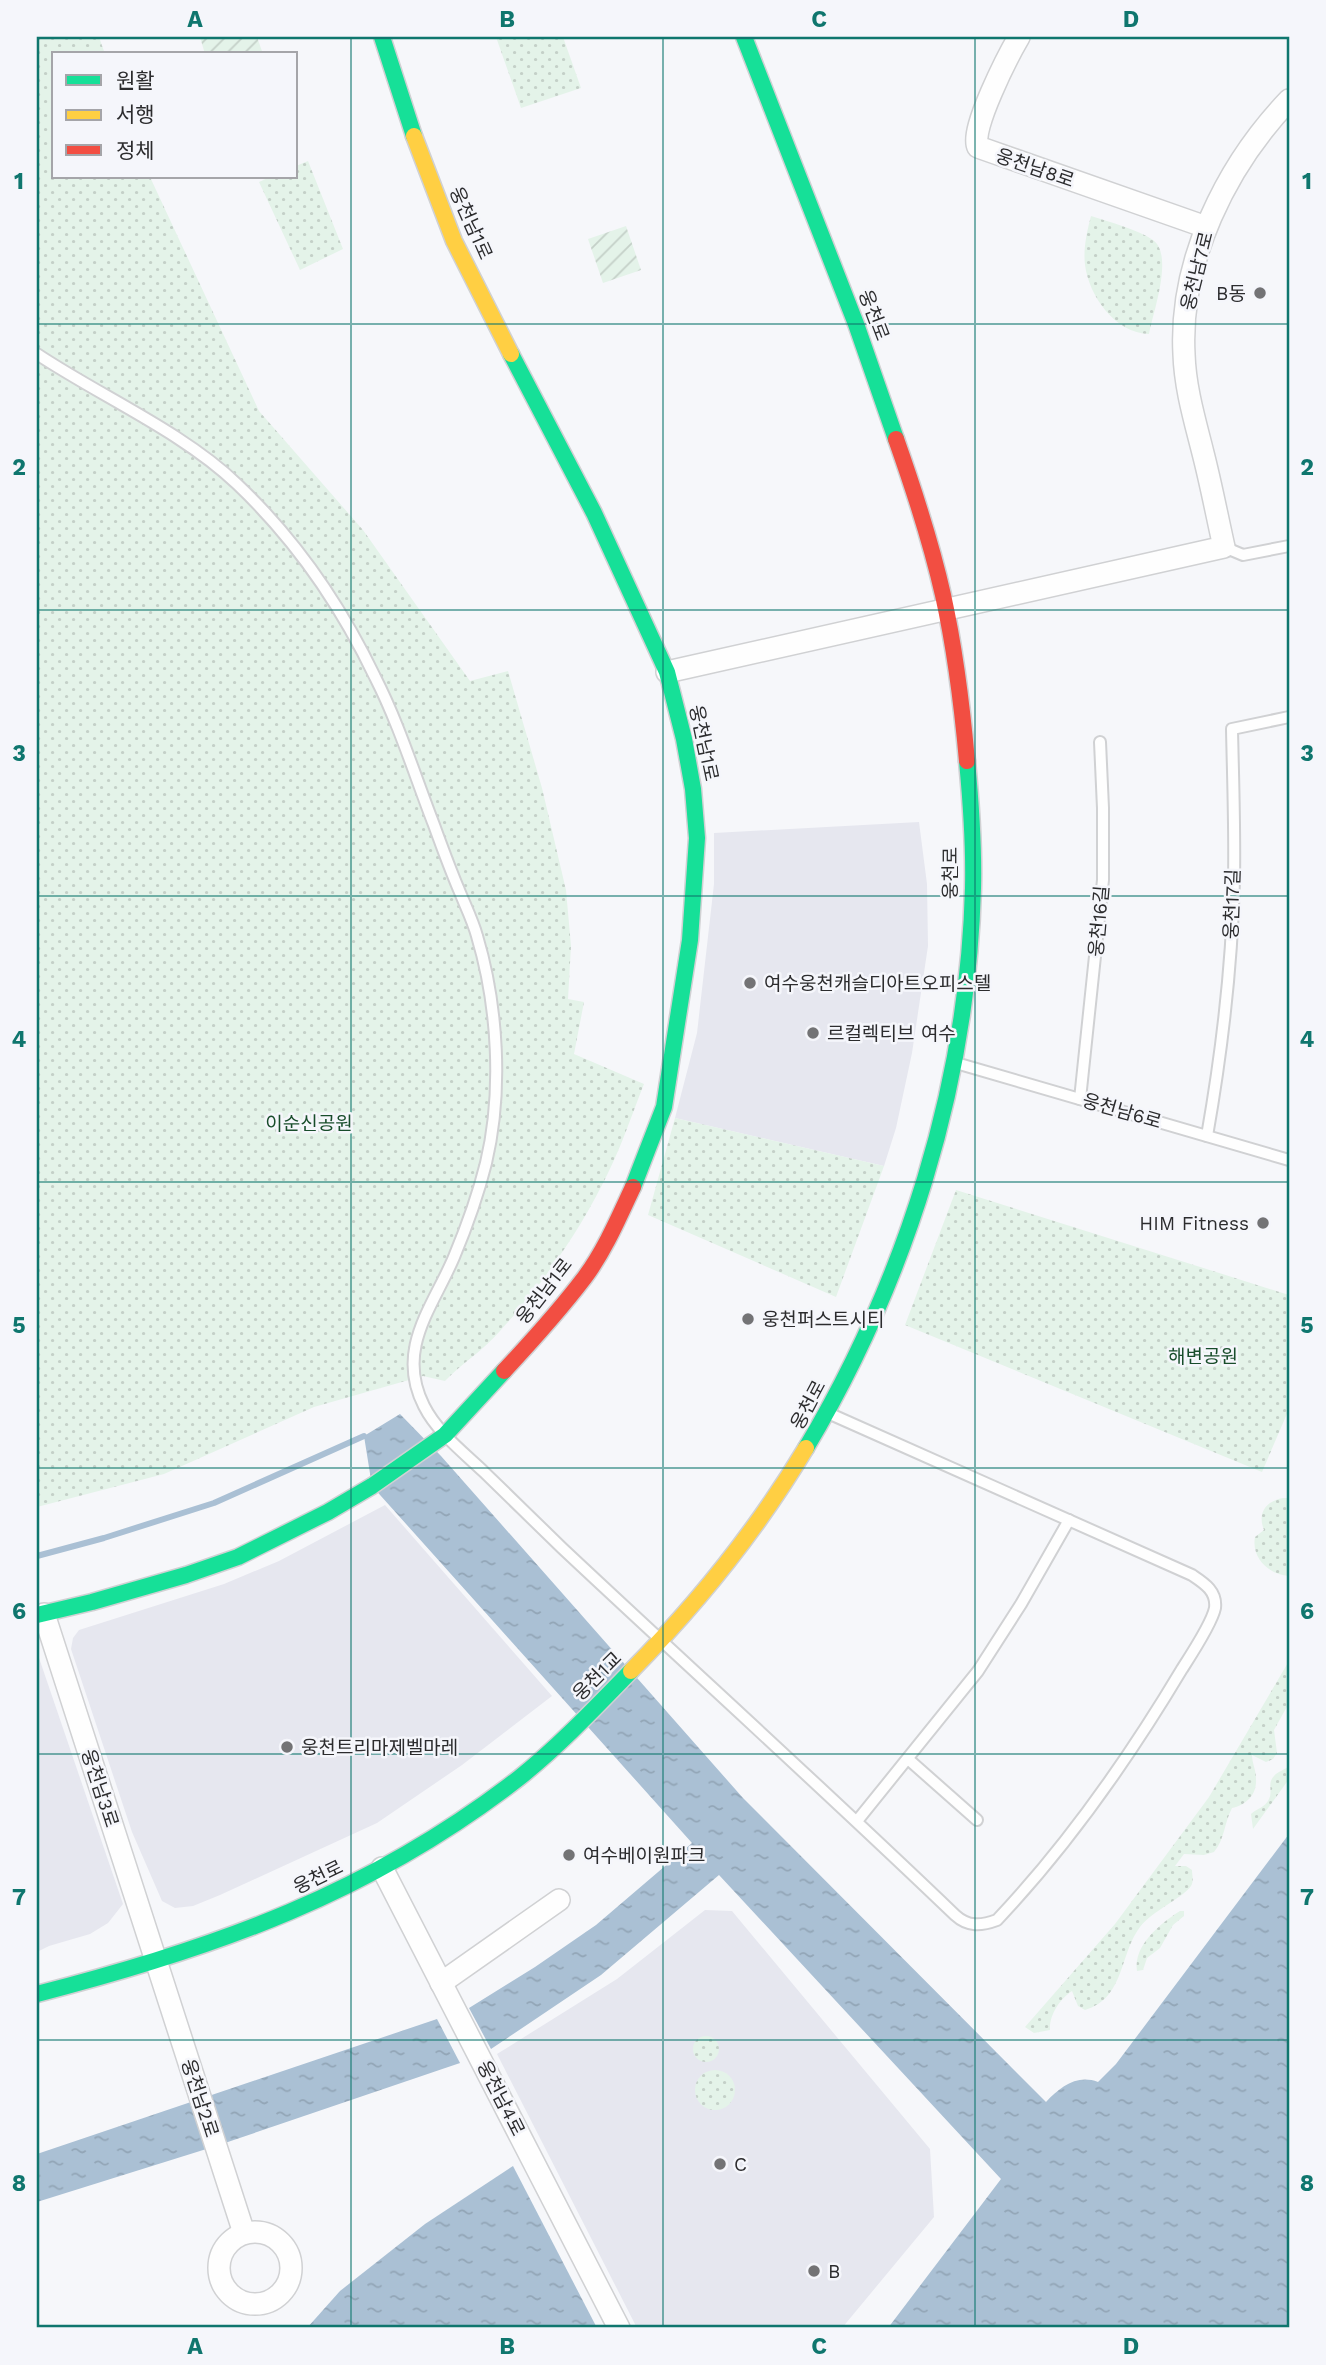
<svg xmlns="http://www.w3.org/2000/svg" width="1326" height="2365" viewBox="0 0 1326 2365" font-family="'Work Sans','Noto Sans KR',sans-serif">
	<style>
		.built { fill: #e6e7ef }
		.park { fill: url(#park-dots) }
		.garden { fill: url(#garden-furrows) }
		.water { fill: url(#water-ripples) }
		.lines { fill: none; stroke-linecap: round; stroke-linejoin: round }
		.stream { stroke: #aac0d4; stroke-width: 6 }
		.lane-casing { stroke: #d0d1d3; stroke-width: 14 }
		.street-casing { stroke: #d0d1d3; stroke-width: 24 }
		.fast-casing { stroke: #d0d1d3; stroke-width: 19 }
		.slow-casing { stroke: #d0d1d3; stroke-width: 19 }
		.jam-casing { stroke: #d0d1d3; stroke-width: 19 }
		.lane { stroke: #fefefe; stroke-width: 10 }
		.street { stroke: #fefefe; stroke-width: 21 }
		.fast { stroke: #16e098; stroke-width: 16 }
		.slow { stroke: #ffcf43; stroke-width: 16 }
		.jam { stroke: #f24e42; stroke-width: 16 }
		.grid { fill: none; stroke: #0f766e; stroke-width: 2; stroke-opacity: 0.55 }
		.poi-dot { fill: #737375; stroke: #f5f6fb; stroke-width: 2.5 }
		.labels { text-anchor: middle; dominant-baseline: central; stroke-width: 5; stroke-linejoin: round; paint-order: stroke }
		.street-label { font-size: 19px; fill: #2c2c2e; stroke: #f5f6fb }
		.poi-label { font-size: 19px; fill: #2c2c2e; stroke: #f5f6fb; text-anchor: start }
		.park-label { font-size: 19px; fill: #184d2b; stroke: #f5f6fb }
		.neatline { fill: none; stroke: #0f766e; stroke-width: 2.5 }
		.grid-label { font-size: 23px; text-anchor: middle; font-weight: bold; fill: #0f766e }
	</style>
	<defs>
		<pattern id="park-dots" width="8" height="8" patternUnits="userSpaceOnUse" patternTransform="scale(1.75)"><rect width="8" height="8" fill="#e4f3e9"/><path d="M2 2h.1M6 6h.1" fill="none" stroke="#c4d0c8" stroke-width="1.8" stroke-linecap="round"/></pattern>
		<pattern id="garden-furrows" width="10" height="10" patternUnits="userSpaceOnUse" patternTransform="scale(1.75)"><rect width="10" height="10" fill="#e4f3e9"/><path d="M-1 1l2-2M0 10L10 0M9 11l2-2" fill="none" stroke="#c4d0c8"/></pattern>
		<pattern id="water-ripples" width="26" height="14" patternUnits="userSpaceOnUse" patternTransform="scale(1.75)"><rect width="26" height="14" fill="#aac0d4"/><path d="M2 4q2-2 4 0t4 0M15 11q2-2 4 0t4 0" fill="none" stroke="#92a5b6"/></pattern>
	</defs>
	<rect width="100%" height="100%" fill="#f6f7fa"/>
	<g class="built">
		<polygon points="919,822 927,884 928,946 912,1053 896,1128 884,1166 675,1118 697,1033 714,884 714,833"/>
		<polygon points="385,1505 552,1696 462,1765 377,1823 220,1895 193,1906 175,1908 162,1901 132,1832 71,1649 73,1638 79,1630 224,1584 279,1561"/>
		<polygon points="37,1652 123,1904 108,1923 90,1934 49,1946 37,1952"/>
		<polygon points="705,1910 732,1911 930,2149 934,2217 842,2328 637,2328 497,2054 617,1979"/>
	</g>
	<g class="park">
		<path d="M37,37H99L105,54H54V177H150L259,411L363,530L470,681L508,671L542,788L566,890L571,946L568,999L584,1002L574,1054L644,1084C632,1114 622,1145 608,1173C580,1231 543,1284 500,1331C484,1350 462,1363 445,1381L423,1376L314,1407L164,1474L37,1507Z"/>
		<polygon points="496,37 563,37 581,88 521,108"/>
		<polygon points="308,161 343,249 300,270 259,182 270,177 296,177 296,166"/>
		<path d="M1091,216C1109,222 1137,229 1153,240C1174,255 1153,312 1149,334C1115,333 1089,296 1085,265C1083,249 1087,231 1091,216Z"/>
		<polygon points="675,1118 884,1166 836,1297 648,1215"/>
		<polygon points="956,1190 1289,1295 1289,1409 1262,1472 905,1325"/>
		<path d="M1283,1498H1289V1576C1269,1575 1251,1558 1255,1537L1264,1530C1257,1513 1266,1501 1283,1498Z"/>
		<path d="M1289,1661V1703L1274,1730L1277,1753L1273,1759L1266,1762L1252,1755C1252,1763 1256,1770 1256,1779C1257,1795 1246,1805 1232,1808C1224,1823 1225,1839 1214,1852L1204,1855L1184,1854L1175,1866H1186L1192,1870C1192,1875 1194,1881 1191,1886C1183,1898 1152,1911 1140,1927C1119,1955 1125,1998 1085,2010L1078,2006L1072,1991C1060,1999 1049,2015 1050,2030L1034,2033L1025,2027L1115,1924L1209,1797Z"/>
		<path d="M1289,1766V1779L1253,1829L1251,1814C1257,1808 1265,1808 1269,1799C1273,1791 1267,1783 1274,1776C1278,1771 1285,1770 1289,1766Z"/>
		<path d="M1180,1911H1184V1916L1173,1925L1160,1948L1147,1958L1143,1970L1137,1971C1133,1945 1161,1923 1180,1911Z"/>
		<circle cx="706" cy="2049" r="13"/>
		<circle cx="715" cy="2090" r="20"/>
	</g>
	<g class="garden">
		<polygon points="200,37 257,37 263,54 205,54"/>
		<polygon points="626,226 641,270 603,283 588,239"/>
	</g>
	<g class="water">
		<path d="M400,1414L441,1456L743,1798L1046,2102C1060,2087 1077,2074 1098,2082L1116,2064L1289,1834V2328H888L1001,2179L719,1875L601,1975L491,2049L469,2008L535,1967L596,1925L692,1843L372,1486L364,1436Z"/>
		<polygon points="437,2019 460,2063 216,2146 37,2202 37,2154"/>
		<polygon points="513,2166 597,2328 307,2328 340,2291 425,2224"/>
	</g>
	<g class="lines">
		<polyline class="stream" points="37,1556 104,1538 214,1503 364,1436"/>
		<g class="lane-casing">
			<g id="lane">
				<path d="M37,354C100,396 183,432 237,484C294,538 341,606 375,677C399,724 415,776 434,825C442,847 450,869 459,890C465,905 473,921 477,936C498,1006 503,1092 486,1163C478,1195 467,1226 454,1257C433,1307 395,1349 424,1406C437,1432 463,1452 484,1472C510,1497 536,1523 562,1548C693,1671 826,1791 955,1915C968,1927 981,1926 997,1920C1067,1846 1130,1756 1182,1669C1191,1655 1212,1623 1215,1608C1217,1591 1204,1583 1192,1575L828,1413"/>
				<polyline points="1224,547 1243,555 1289,546"/>
				<polyline points="956,1063 1289,1160"/>
				<polyline points="1080,1099 1103,880 1103,808 1100,742"/>
				<path d="M1207,1136C1222,1051 1232,966 1234,880C1235,830 1233,779 1232,729L1289,717"/>
				<polyline points="908,1759 977,1820"/>
				<polyline points="857,1821 978,1671 1021,1604 1069,1520"/>
			</g>
		</g>
		<g class="street-casing">
			<g id="street">
				<path d="M1019,37C1009,54 969,131 978,147L1206,227"/>
				<path d="M667,672L1224,547C1217,516 1211,484 1203,453C1195,421 1185,388 1184,354C1179,261 1226,166 1289,100"/>
				<polyline points="44,1614 244,2233"/>
				<polyline points="382,1868 619,2328"/>
				<polyline points="441,1983 559,1900"/>
				<circle cx="255" cy="2268" r="36"/>
			</g>
		</g>
		<g class="fast-casing">
			<g id="fast">
				<polyline points="382,37 414,136"/>
				<polyline points="744,37 856,324 896,439"/>
				<polyline points="511,354 594,513 667,672 684,739 693,789 697,838 690,940 664,1107 633,1187"/>
				<path d="M806,1448C906,1280 968,1084 973,888C974,846 971,803 967,761"/>
				<polyline points="37,1615 92,1602 186,1575 238,1557 328,1512 372,1486 445,1435 504,1371"/>
				<path d="M37,1994C216,1948 371,1893 519,1778C559,1746 595,1708 631,1671"/>
			</g>
		</g>
		<g class="slow-casing">
			<g id="slow">
				<polyline points="414,136 454,241 511,354"/>
				<path d="M631,1671C698,1603 757,1530 806,1448"/>
			</g>
		</g>
		<g class="jam-casing">
			<g id="jam">
				<path d="M896,439C914,490 931,542 943,595C955,649 962,705 967,761"/>
				<path d="M504,1371C532,1341 560,1310 585,1277C605,1250 619,1217 633,1187"/>
			</g>
		</g>
		<use href="#lane" class="lane"/>
		<use href="#street" class="street"/>
		<use href="#fast" class="fast"/>
		<use href="#slow" class="slow"/>
		<use href="#jam" class="jam"/>
	</g>
	<path class="grid" d="M351,37V2328M663,37V2328M975,37V2328M37,324H1289M37,610H1289M37,896H1289M37,1182H1289M37,1468H1289M37,1754H1289M37,2040H1289"/>
	<g class="poi-dot">
		<circle cx="1260" cy="293" r="7"/>
		<circle cx="750" cy="983" r="7"/>
		<circle cx="813" cy="1033" r="7"/>
		<circle cx="1263" cy="1223" r="7"/>
		<circle cx="748" cy="1319" r="7"/>
		<circle cx="287" cy="1747" r="7"/>
		<circle cx="569" cy="1855" r="7"/>
		<circle cx="720" cy="2164" r="7"/>
		<circle cx="814" cy="2271" r="7"/>
	</g>
	<g class="labels">
		<g class="street-label">
			<text transform="translate(1035 168) rotate(19)">웅천남8로</text>
			<text transform="translate(471 223) rotate(66)">웅천남1로</text>
			<text transform="translate(1197 271) rotate(-76)">웅천남7로</text>
			<text transform="translate(874 315) rotate(69)">웅천로</text>
			<text transform="translate(704 743) rotate(78)">웅천남1로</text>
			<text transform="translate(950 873) rotate(-90)">웅천로</text>
			<text transform="translate(1232 904) rotate(-88)">웅천17길</text>
			<text transform="translate(1099 921) rotate(-85)">웅천16길</text>
			<text transform="translate(1122 1111) rotate(16)">웅천남6로</text>
			<text transform="translate(544 1291) rotate(-52)">웅천남1로</text>
			<text transform="translate(808 1405) rotate(-62)">웅천로</text>
			<text transform="translate(597 1676) rotate(-45)">웅천1교</text>
			<text transform="translate(100 1788) rotate(72)">웅천남3로</text>
			<text transform="translate(318 1877) rotate(-26)">웅천로</text>
			<text transform="translate(200 2098) rotate(72)">웅천남2로</text>
			<text transform="translate(501 2098) rotate(63)">웅천남4로</text>
		</g>
		<g class="poi-label">
			<text x="1246" y="293" text-anchor="end">B동</text>
			<text x="764" y="983">여수웅천캐슬디아트오피스텔</text>
			<text x="827" y="1033">르컬렉티브 여수</text>
			<text x="1249" y="1223" text-anchor="end">HIM Fitness</text>
			<text x="762" y="1319">웅천퍼스트시티</text>
			<text x="301" y="1747">웅천트리마제벨마레</text>
			<text x="583" y="1855">여수베이원파크</text>
			<text x="734" y="2164">C</text>
			<text x="828" y="2271">B</text>
		</g>
		<g class="park-label">
			<text x="309" y="1123">이순신공원</text>
			<text x="1203" y="1356">해변공원</text>
		</g>
	</g>
	<rect width="1326" height="2365" fill="none" stroke="#f5f6fb" stroke-width="77"/>
	<rect x="52" y="52" width="245" height="126" fill="#f5f6fb" stroke="#a5a5a9" stroke-width="2"/>
	<rect x="66" y="75" width="35" height="10" fill="#16e098" stroke="#a5a5a9" stroke-width="2"/>
	<text x="116" y="88" font-size="21" fill="#2c2c2e">원활</text>
	<rect x="66" y="110" width="35" height="10" fill="#ffcf43" stroke="#a5a5a9" stroke-width="2"/>
	<text x="116" y="122" font-size="21" fill="#2c2c2e">서행</text>
	<rect x="66" y="145" width="35" height="10" fill="#f24e42" stroke="#a5a5a9" stroke-width="2"/>
	<text x="116" y="158" font-size="21" fill="#2c2c2e">정체</text>
	<rect x="38" y="38" width="1250" height="2288" class="neatline"/>
	<g class="grid-label">
		<text x="195" y="27">A</text>
		<text x="507" y="27">B</text>
		<text x="819" y="27">C</text>
		<text x="1131" y="27">D</text>
		<text x="19" y="189">1</text>
		<text x="1307" y="189">1</text>
		<text x="19" y="475">2</text>
		<text x="1307" y="475">2</text>
		<text x="19" y="761">3</text>
		<text x="1307" y="761">3</text>
		<text x="19" y="1047">4</text>
		<text x="1307" y="1047">4</text>
		<text x="19" y="1333">5</text>
		<text x="1307" y="1333">5</text>
		<text x="19" y="1619">6</text>
		<text x="1307" y="1619">6</text>
		<text x="19" y="1905">7</text>
		<text x="1307" y="1905">7</text>
		<text x="19" y="2191">8</text>
		<text x="1307" y="2191">8</text>
		<text x="195" y="2354">A</text>
		<text x="507" y="2354">B</text>
		<text x="819" y="2354">C</text>
		<text x="1131" y="2354">D</text>
	</g>
</svg>
